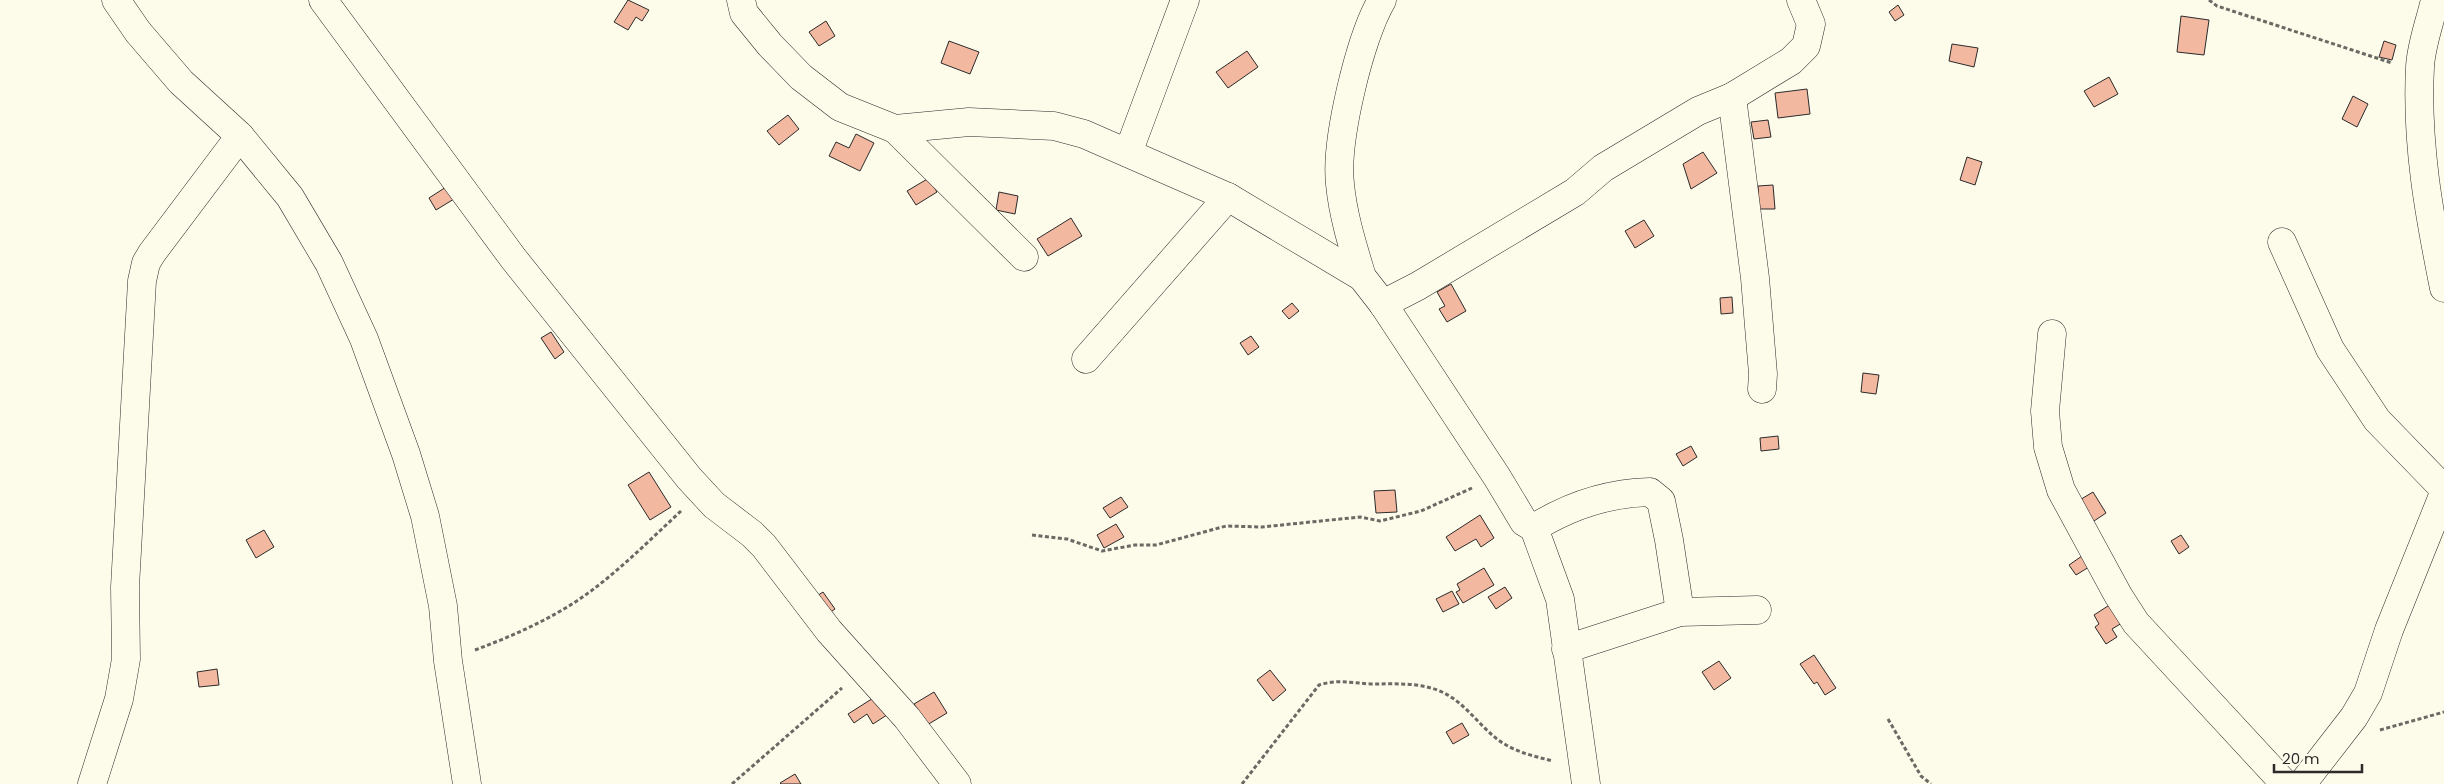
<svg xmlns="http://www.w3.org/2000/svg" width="2444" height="784" viewBox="0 0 2444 784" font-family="Poppins,sans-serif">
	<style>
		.building { fill: #f2b8a0; stroke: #2b2b2b }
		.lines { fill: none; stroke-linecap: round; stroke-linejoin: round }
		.minor-casing { stroke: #2b2b2b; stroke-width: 29 }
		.path { stroke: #6a6964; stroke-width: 3; stroke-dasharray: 4 2.5; stroke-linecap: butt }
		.minor { stroke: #fdfbea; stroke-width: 28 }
	</style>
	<rect width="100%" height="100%" fill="#fdfbea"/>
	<g class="building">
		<polygon points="628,0 649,10 642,21 636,17 628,30 614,22"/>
		<polygon points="1898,5 1904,15 1895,21 1889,12"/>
		<polygon points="2181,16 2209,20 2204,55 2177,52"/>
		<polygon points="826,21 835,36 819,46 809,32"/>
		<polygon points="949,41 979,52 970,74 941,63"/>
		<polygon points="2384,41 2396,45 2392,60 2379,57"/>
		<polygon points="1952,44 1978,48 1974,67 1949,61"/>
		<polygon points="1247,51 1258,67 1228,88 1216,72"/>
		<polygon points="2109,77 2118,94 2094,107 2084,91"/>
		<polygon points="1807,89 1810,114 1778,118 1775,93"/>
		<polygon points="2353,96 2368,104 2357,127 2342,119"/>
		<polygon points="788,115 799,129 779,145 767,131"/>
		<polygon points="1768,120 1771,137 1754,139 1751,122"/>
		<polygon points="856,134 874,143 860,171 829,156 836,142 849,148"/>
		<polygon points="1703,152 1717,173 1691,189 1683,164"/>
		<polygon points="1967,157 1982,162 1975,185 1960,180"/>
		<polygon points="929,178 937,192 916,205 907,191"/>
		<polygon points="1773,185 1775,209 1759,209 1758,186"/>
		<polygon points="446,187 454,199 436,210 429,198"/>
		<polygon points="999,192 1018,196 1015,214 996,210"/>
		<polygon points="1071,218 1082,236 1048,256 1037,239"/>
		<polygon points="1644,220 1654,236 1635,248 1625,231"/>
		<polygon points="1451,284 1466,311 1447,322 1439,309 1445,306 1437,292"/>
		<polygon points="1732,297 1733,313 1721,314 1720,298"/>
		<polygon points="1292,303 1299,311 1289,319 1282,311"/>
		<polygon points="551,332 564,352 555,359 541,338"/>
		<polygon points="1251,336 1259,347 1248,355 1240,343"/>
		<polygon points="1863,373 1879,375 1876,394 1861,392"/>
		<polygon points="1778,436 1779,449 1761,451 1760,438"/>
		<polygon points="1691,446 1697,457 1683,466 1676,454"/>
		<polygon points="649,472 671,507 650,520 628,485"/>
		<polygon points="1395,490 1397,512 1376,513 1374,491"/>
		<polygon points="2093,492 2106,513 2091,523 2078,501"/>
		<polygon points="1121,497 1128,507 1110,518 1103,508"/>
		<polygon points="1480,515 1494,538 1481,547 1476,539 1455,551 1446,537"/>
		<polygon points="1116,524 1124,537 1104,548 1097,535"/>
		<polygon points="264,530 274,547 256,558 246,540"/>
		<polygon points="2181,535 2189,547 2179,554 2171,541"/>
		<polygon points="2082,556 2089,567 2076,575 2069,565"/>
		<polygon points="1484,568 1494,585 1463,603 1456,592 1460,590 1457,584"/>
		<polygon points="1505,587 1512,598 1496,609 1488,597"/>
		<polygon points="1452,591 1459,604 1443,612 1436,599"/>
		<polygon points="823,592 835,609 821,619 809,601"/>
		<polygon points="2111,604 2122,623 2112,629 2117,637 2106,644 2095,627 2099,624 2094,615"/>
		<polygon points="1814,655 1836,688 1825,695 1817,682 1814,684 1800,664"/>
		<polygon points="1719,661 1731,678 1714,690 1702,672"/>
		<polygon points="217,669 219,685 199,687 197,672"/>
		<polygon points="1270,670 1286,690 1273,701 1257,680"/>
		<polygon points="934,692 947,713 927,725 914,704"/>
		<polygon points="878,695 890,713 873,724 867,714 854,723 848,714"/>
		<polygon points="1462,723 1469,735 1453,744 1446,732"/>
		<polygon points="795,774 801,784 781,784 780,783"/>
	</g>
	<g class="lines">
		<g class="minor-casing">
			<g id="minor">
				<polyline points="116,0 138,32 181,82 240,136 290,197 329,263 364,339 406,454 425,516 443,606 448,661 467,784"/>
				<polyline points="323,0 513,258 689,478 714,505 752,534 764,546 829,631 907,718 957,784"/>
				<polyline points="741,0 744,13 770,45 801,77 840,107 895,129 969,122 1054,126 1084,134 1228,197 1362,277 1383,304 1497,477 1524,522 1534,528 1560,599 1586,784"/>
				<path d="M2435,0C2430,22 2421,45 2420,67C2416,143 2429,214 2444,288"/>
				<polyline points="1732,97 1755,278 1763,374 1762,389"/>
				<polyline points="895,129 1024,257"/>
				<polyline points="1128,153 1185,0"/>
				<polyline points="2282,242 2330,349 2377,420 2444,489"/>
				<path d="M1362,277C1353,247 1343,216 1340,184C1335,141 1360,37 1382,0"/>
				<polyline points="1383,304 1418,286 1575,192 1603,168 1698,111 1732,97 1791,61 1806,46 1811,24 1801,0"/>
				<polyline points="2052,334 2045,411 2048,447 2061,490 2118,595 2136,623 2285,784"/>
				<polyline points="1086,359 1228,197"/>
				<path d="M1534,528C1569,506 1609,493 1650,492L1661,501L1669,540L1680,612"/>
				<polyline points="1566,649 1680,612 1757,610"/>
				<polyline points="92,784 119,699 126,659 125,587 142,281 146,263 152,253 240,136"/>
				<polyline points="2302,784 2354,717 2368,693 2389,630 2444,493"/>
			</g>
		</g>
		<g class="path">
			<polyline points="2209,0 2217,6 2392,63"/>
			<polyline points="1032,535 1067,539 1102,551 1135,545 1156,545 1226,526 1262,527 1360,517 1380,521 1421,511 1472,488"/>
			<path d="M475,650C515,635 556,617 591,591C623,567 652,538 681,511"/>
			<polyline points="1888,719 1921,776 1931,784"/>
			<polyline points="2380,730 2444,712"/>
			<polyline points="732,784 842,688"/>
			<path d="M1242,784L1319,685C1337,679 1352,683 1371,684C1395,684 1420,682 1442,692C1464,702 1478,724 1497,739C1514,752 1533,756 1553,761"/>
		</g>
		<use href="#minor" class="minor"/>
	</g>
	<path d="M2274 764v8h88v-8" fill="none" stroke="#2b2b2b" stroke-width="2.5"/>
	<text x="2282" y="764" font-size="15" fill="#2b2b2b" stroke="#fdfbea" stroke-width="4" paint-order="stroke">20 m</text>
</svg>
